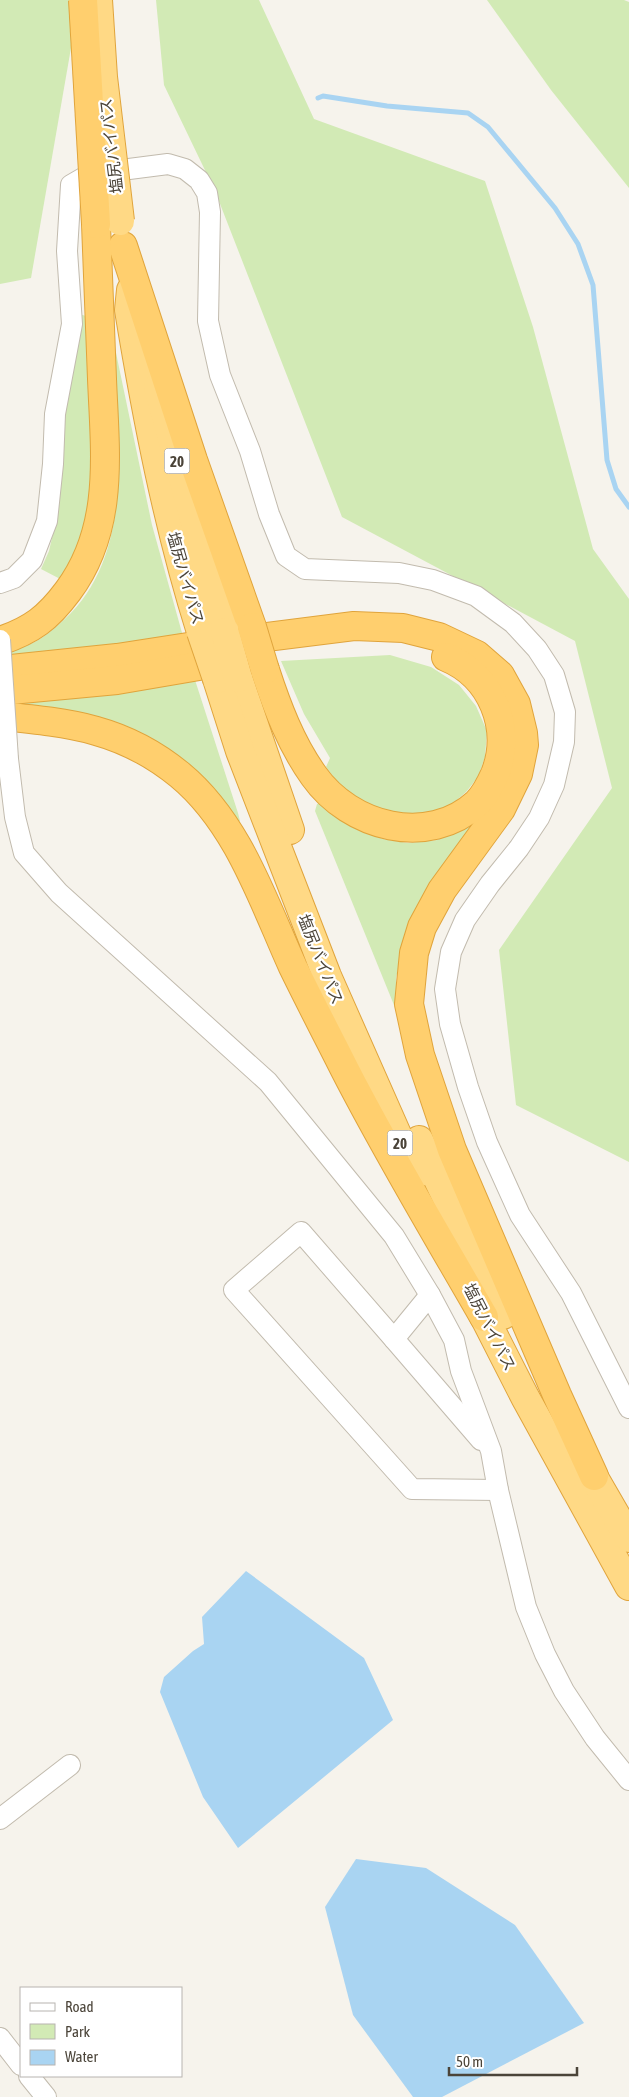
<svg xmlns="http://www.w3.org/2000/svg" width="629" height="2097" viewBox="0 0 629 2097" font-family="'Asap Condensed','Noto Sans JP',sans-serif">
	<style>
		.green { fill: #d2eab5 }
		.water { fill: #a9d4f2 }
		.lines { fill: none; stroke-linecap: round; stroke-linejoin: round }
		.stream { stroke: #a9d4f2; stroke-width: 5 }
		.minor-casing { stroke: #c2bbae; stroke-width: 22 }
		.trunk-casing { stroke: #e0a43c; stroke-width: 30 }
		.motorway-casing { stroke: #e0a43c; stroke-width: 30 }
		.minor { stroke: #fff; stroke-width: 20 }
		.trunk { stroke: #ffd985; stroke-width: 28 }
		.motorway { stroke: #ffcf6e; stroke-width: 28 }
		.minor-bridge-casing { stroke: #c2bbae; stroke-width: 22; stroke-linecap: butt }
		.trunk-bridge-casing { stroke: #e0a43c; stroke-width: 30; stroke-linecap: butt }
		.motorway-bridge-casing { stroke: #e0a43c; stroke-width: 30; stroke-linecap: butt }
		.minor-bridge { stroke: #fff; stroke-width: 20 }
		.trunk-bridge { stroke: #ffd985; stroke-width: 28 }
		.motorway-bridge { stroke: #ffcf6e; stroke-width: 28 }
		.labels { text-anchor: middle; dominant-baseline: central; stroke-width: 4.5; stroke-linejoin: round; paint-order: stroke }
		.shield { fill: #fff; stroke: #817c74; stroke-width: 1 }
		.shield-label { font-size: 15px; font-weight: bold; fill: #4b4439 }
		.street-label { font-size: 16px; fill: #4b4439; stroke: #fff }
	</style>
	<rect width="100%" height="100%" fill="#f6f3ec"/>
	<g class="green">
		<polygon points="0,0 78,0 79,2 31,278 0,284"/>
		<polygon points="156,0 259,0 314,119 485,181 533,327 593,549 629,599 629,1162 516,1105 499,950 612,788 575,641 342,517 215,191 164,85"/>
		<polygon points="487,0 624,0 629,2 629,188 551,90"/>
		<polygon points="76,313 86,316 93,427 91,510 64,581 41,569 49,551 58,512 60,462"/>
		<path d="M115,348L152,525L184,640L12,659V650C28,648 46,636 58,625C138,560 117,439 115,348Z"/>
		<polygon points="390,655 431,667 459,685 476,706 487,731 485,757 478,777 466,792 450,806 421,816 373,810 341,787 326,767 330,758 304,714 281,661"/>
		<polygon points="195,680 238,813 240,821 236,823 203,784 17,709 16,704 124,693"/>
		<polygon points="324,803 351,826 383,839 408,843 437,840 464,828 483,808 405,938 396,978 396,1010 315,811 317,804"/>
	</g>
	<g class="water">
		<polygon points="246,1571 364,1658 393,1720 238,1848 203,1797 160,1692 164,1677 193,1651 204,1644 202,1617"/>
		<polygon points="356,1859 426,1868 515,1925 584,2023 442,2097 413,2097 353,2015 325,1907"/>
	</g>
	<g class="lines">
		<polyline class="stream" points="318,98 323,96 387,106 468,113 488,127 555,208 578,244 593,285 607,460 616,489 629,507"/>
		<g class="minor-casing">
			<g id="minor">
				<polyline points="0,583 14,578 32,560 47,521 53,464 55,414 72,324 67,251 71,185 90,174 168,164 185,169 199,180 207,193 210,212 208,321 220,375 250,451 269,514 286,556 305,569 399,573 433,580 476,596 513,623 537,649 554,675 565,712 564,742 554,785 539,818 519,848 490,884 465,920 451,952 445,989 450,1024 468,1087 487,1142 520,1215 571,1293 629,1408"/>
				<polyline points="8,759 15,817 24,853 59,893 268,1082 394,1236 430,1295 454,1340 461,1371 491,1451 498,1490 526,1607 545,1654 564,1691 595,1738 629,1780"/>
				<polyline points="430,1295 394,1339 481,1440"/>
				<polyline points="394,1339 301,1232 234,1290 412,1489 498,1490"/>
				<polyline points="0,1819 70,1765"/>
				<polyline points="0,2038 21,2065"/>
				<polyline points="29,2076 46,2097"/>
			</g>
		</g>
		<g class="trunk-casing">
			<g id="trunk">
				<path d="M131,290L129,310C147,419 168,527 201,632"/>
				<polyline points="158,387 225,632"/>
				<polyline points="238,678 290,830"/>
				<polyline points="217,679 240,751 327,976 415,1175"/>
				<polyline points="419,1140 503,1315"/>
				<polyline points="474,1297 525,1397 629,1586"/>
				<polyline points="581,1455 629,1538"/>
			</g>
		</g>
		<g class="motorway-casing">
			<g id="motorway">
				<polyline points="123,246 193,460 252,627"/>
				<path d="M0,641C32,630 48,618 68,591C115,528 105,453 102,379C100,328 98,276 96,224"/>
				<polyline points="0,670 117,658 188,647 354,626 403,628 439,637 477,655 500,675 516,704 523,733 524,745 518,774 501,809 442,890 422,927 414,953 409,1004 420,1055 452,1150 557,1395 594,1476"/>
				<path d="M265,670C277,707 291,744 314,776C350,827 428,848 477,803C485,795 491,783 495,774C513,728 492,676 446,657"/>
				<polyline points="0,691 117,680 234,660"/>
				<path d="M0,716C70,723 123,728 180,775C238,823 263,901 293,967C310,1002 328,1036 345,1070C388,1154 437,1235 484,1317"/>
			</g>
		</g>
		<use href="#minor" class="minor"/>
		<use href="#trunk" class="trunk"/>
		<use href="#motorway" class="motorway"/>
		<g class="minor-bridge-casing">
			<polyline id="minor-bridge" points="0,640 8,759"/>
		</g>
		<g class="trunk-bridge-casing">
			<g id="trunk-bridge">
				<polyline points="98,0 103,77 120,221"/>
				<polyline points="201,632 217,679"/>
				<polyline points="225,632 238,678"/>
			</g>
		</g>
		<g class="motorway-bridge-casing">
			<g id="motorway-bridge">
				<polyline points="83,0 96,224"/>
				<polyline points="252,627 265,670"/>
			</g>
		</g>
		<use href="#minor-bridge" class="minor-bridge"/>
		<use href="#trunk-bridge" class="trunk-bridge"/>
		<use href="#motorway-bridge" class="motorway-bridge"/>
	</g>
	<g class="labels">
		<g class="shield">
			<rect x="164.5" y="448.5" width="25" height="25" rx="4"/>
			<rect x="387.5" y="1130.5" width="25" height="25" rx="4"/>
		</g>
		<g class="shield-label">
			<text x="177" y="461">20</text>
			<text x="400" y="1143">20</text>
		</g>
		<g class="street-label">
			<text transform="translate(111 146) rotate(-97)">塩尻バイパス</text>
			<text transform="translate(186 578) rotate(74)">塩尻バイパス</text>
			<text transform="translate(321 959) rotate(68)">塩尻バイパス</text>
			<text transform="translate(490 1327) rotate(63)">塩尻バイパス</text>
		</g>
	</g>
	<rect x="20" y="1987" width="162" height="90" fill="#ffffff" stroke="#b7b4b0"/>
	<rect x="30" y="2003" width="25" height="8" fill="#ffffff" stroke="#b7b4b0"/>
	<text x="65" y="2012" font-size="15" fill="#4b4439">Road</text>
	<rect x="30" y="2024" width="25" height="15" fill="#d2eab5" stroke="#b7b4b0"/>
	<text x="65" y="2037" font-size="15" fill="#4b4439">Park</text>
	<rect x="30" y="2050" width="25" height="15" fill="#a9d4f2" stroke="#b7b4b0"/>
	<text x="65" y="2062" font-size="15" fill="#4b4439">Water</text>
	<path d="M449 2067v8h128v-8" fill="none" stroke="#4b4439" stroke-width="2.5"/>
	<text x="456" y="2067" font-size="15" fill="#4b4439" stroke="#ffffff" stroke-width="4" paint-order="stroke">50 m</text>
</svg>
